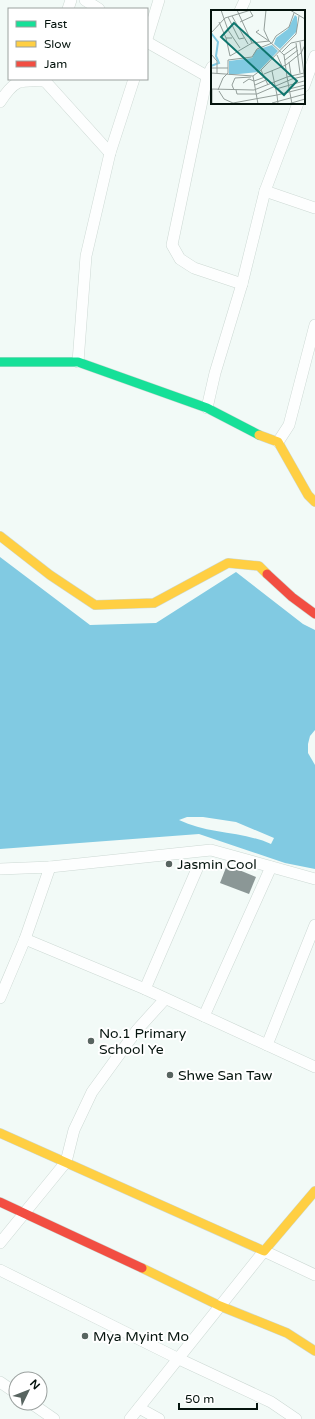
<svg xmlns="http://www.w3.org/2000/svg" width="315" height="1419" viewBox="0 0 315 1419" font-family="'Varela Round',sans-serif">
	<style>
		.water { fill: #81cae2; fill-rule: evenodd }
		.pier { fill: #f2faf7 }
		.building { fill: #8b9796 }
		.lines { fill: none; stroke-linecap: round; stroke-linejoin: round }
		.street-casing { stroke: #cdd9d4; stroke-width: 12 }
		.fast-casing { stroke: #cdd9d4; stroke-width: 10 }
		.slow-casing { stroke: #cdd9d4; stroke-width: 10 }
		.jam-casing { stroke: #cdd9d4; stroke-width: 10 }
		.street { stroke: #fdfefe; stroke-width: 11 }
		.fast { stroke: #16e098; stroke-width: 9 }
		.slow { stroke: #ffcf43; stroke-width: 9 }
		.jam { stroke: #f24e42; stroke-width: 9 }
		.poi-dot { fill: #586460; stroke: #fff; stroke-width: 1.5 }
		.labels { text-anchor: middle; dominant-baseline: central; stroke-width: 4; stroke-linejoin: round; paint-order: stroke }
		.poi-label { font-size: 14px; fill: #05140e; stroke: #fff; text-anchor: start }
		.inset-river { fill: none; stroke: #81cae2; stroke-width: 2 }
		.inset-road { fill: none; stroke: #939e9a; stroke-width: 1 }
		.view { fill: #0f766e; fill-opacity: 0.15; stroke: #0f766e; stroke-width: 2 }
		.inset-edge { fill: none; stroke: #05140e; stroke-width: 2 }
	</style>
	<rect width="100%" height="100%" fill="#f2faf7"/>
	<path class="water" d="M0,557L90,625L156,623L236,572L303,624L315,630V869L285,863L199,834L0,849ZM187,817H203L236,822L274,838L271,844C242,831 207,834 179,820Z"/>
	<polygon class="pier" points="315,730 315,765 308,753 308,744 310,736"/>
	<polygon class="building" points="227,865 256,877 249,894 220,883"/>
	<g class="lines">
		<g class="street-casing">
			<g id="street">
				<polyline points="85,0 99,9"/>
				<polyline points="68,9 71,0"/>
				<polyline points="240,11 245,0"/>
				<polyline points="147,39 159,0"/>
				<polyline points="147,42 212,79"/>
				<polyline points="212,67 207,77 172,245 180,259 194,268 242,284"/>
				<polyline points="46,79 45,81 110,153"/>
				<polyline points="304,86 315,56"/>
				<path d="M0,102C15,79 19,80 45,81"/>
				<polyline points="265,191 315,208"/>
				<polyline points="78,362 86,256 110,153 134,79"/>
				<polyline points="207,408 215,373 242,284 265,191 298,103"/>
				<polyline points="278,442 289,425 315,325"/>
				<polyline points="50,867 211,850 315,879"/>
				<polyline points="0,869 50,867 25,939 0,998"/>
				<polyline points="25,939 145,989 315,1067"/>
				<polyline points="145,989 197,869"/>
				<polyline points="204,1016 271,867"/>
				<polyline points="267,1045 315,925"/>
				<polyline points="0,1243 66,1162 74,1130 92,1092 137,1030 165,999"/>
				<polyline points="0,1270 179,1359 271,1402 296,1419"/>
				<polyline points="0,1382 16,1393"/>
				<polyline points="31,1403 54,1419"/>
				<polyline points="139,1408 159,1419"/>
				<polyline points="130,1419 264,1251 315,1275"/>
			</g>
		</g>
		<g class="fast-casing">
			<polyline id="fast" points="0,362 78,362 207,408 259,435"/>
		</g>
		<g class="slow-casing">
			<g id="slow">
				<polyline points="259,435 278,442 308,495 315,502"/>
				<polyline points="0,536 50,575 95,605 154,603 228,563 259,566 267,574"/>
				<polyline points="0,1133 264,1251 315,1191"/>
				<polyline points="142,1268 220,1306 287,1333 315,1351"/>
			</g>
		</g>
		<g class="jam-casing">
			<g id="jam">
				<polyline points="267,574 292,597 315,614"/>
				<polyline points="0,1202 142,1268"/>
			</g>
		</g>
		<use href="#street" class="street"/>
		<use href="#fast" class="fast"/>
		<use href="#slow" class="slow"/>
		<use href="#jam" class="jam"/>
	</g>
	<g class="poi-dot">
		<circle cx="169" cy="864" r="4"/>
		<circle cx="91" cy="1041" r="4"/>
		<circle cx="170" cy="1075" r="4"/>
		<circle cx="85" cy="1336" r="4"/>
	</g>
	<g class="labels">
		<g class="poi-label">
			<text x="177" y="864">Jasmin Cool</text>
			<text x="99" y="1033">No.1 Primary<tspan x="99" dy="16">School Ye</tspan></text>
			<text x="178" y="1075">Shwe San Taw</text>
			<text x="93" y="1336">Mya Myint Mo</text>
		</g>
	</g>
	<g transform="translate(211 10)">
		<rect width="94" height="94" fill="#f2faf7"/>
		<path d="M84,5L86,7V21L69,39L63,34L65,28L77,19ZM61,35L67,41L47,62L18,65V51L41,48L45,40Z" fill="#81cae2"/>
		<path class="inset-river" d="M0,23L7,32L5,46L8,53L0,56"/>
		<path class="inset-road" d="M10,0L17,20L29,38M26,0L41,33M55,0L53,20L58,31M79,0L94,9M21,6L37,34M17,7L28,29L33,28M8,12L15,28H21M29,12L42,6L39,1M94,12V26M48,20L45,22L58,31M0,23L14,8L40,0M15,28L19,46M89,32L94,73M85,33L89,63M71,42L80,33L94,30M0,44L6,51V63M66,45L71,56M73,45L86,36M74,50L87,40M78,52L80,65M0,58H17M50,60L85,24L88,6M0,63L42,66L50,60L57,75M53,64L75,55L90,43L94,35M42,66L47,94M32,73L38,69L43,71L54,67M44,75L55,70M0,79L43,80L76,67L73,45L58,31L41,33L19,46M65,79L93,71M78,79L94,75M7,80L12,68L17,63V50L41,47L46,39L61,33L65,26L78,17L83,3M23,80L21,75L24,68L40,67M25,80L26,84H46L81,69L94,66M8,81L13,89L22,93L66,85L61,61M61,93L94,84M1,94V79M67,94L66,85L94,78M77,94L94,89M81,94L76,67L93,63"/>
		<path class="view" d="M23,13L86,71L73,85L10,27Z"/>
		<rect width="94" height="94" class="inset-edge"/>
	</g>
	<rect x="8" y="8" width="140" height="72" fill="#ffffff" stroke="#9ba19f"/>
	<rect x="16" y="21" width="20" height="6" fill="#16e098" stroke="#9ba19f"/>
	<text x="44" y="28" font-size="12" fill="#05140e">Fast</text>
	<rect x="16" y="41" width="20" height="6" fill="#ffcf43" stroke="#9ba19f"/>
	<text x="44" y="48" font-size="12" fill="#05140e">Slow</text>
	<rect x="16" y="61" width="20" height="6" fill="#f24e42" stroke="#9ba19f"/>
	<text x="44" y="68" font-size="12" fill="#05140e">Jam</text>
	<g transform="translate(28 1391) rotate(47)"><circle r="19" fill="#ffffff" stroke="#9ba19f"/>
	<path d="M0-3L7 15L0 10L-7 15Z" fill="#586460"/>
	<text y="-6" font-size="11" font-weight="bold" text-anchor="middle" fill="#05140e">N</text>
	</g>
	<path d="M179 1403v6h78v-6" fill="none" stroke="#05140e" stroke-width="2"/>
	<text x="185" y="1403" font-size="12" fill="#05140e" stroke="#ffffff" stroke-width="3" paint-order="stroke">50 m</text>
</svg>
